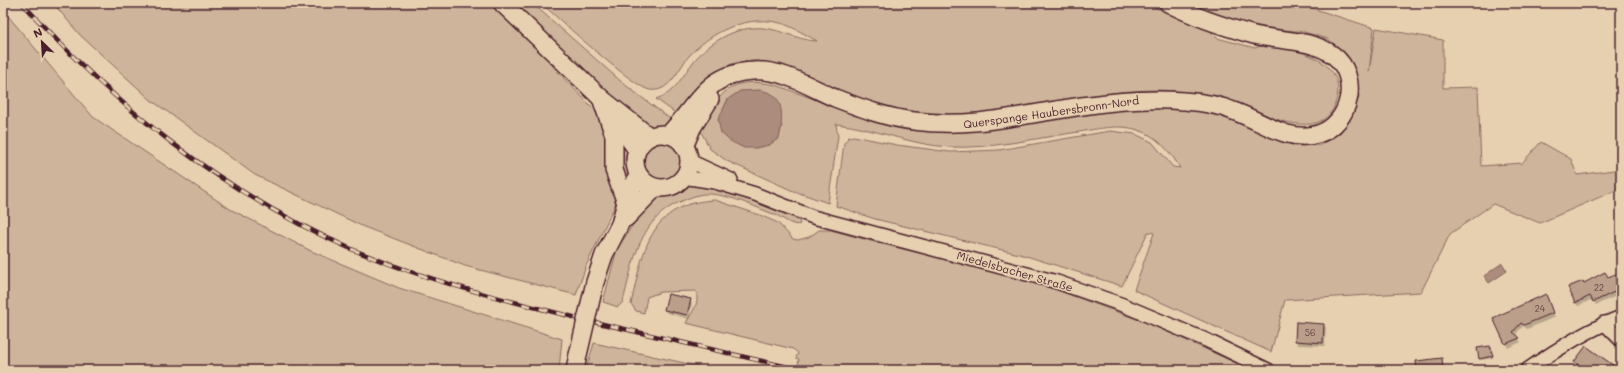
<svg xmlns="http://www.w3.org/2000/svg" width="1624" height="373" viewBox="0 0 1624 373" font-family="Mali,sans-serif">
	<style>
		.green { fill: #ceb49a; stroke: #8c6a62; fill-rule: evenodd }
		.water { fill: #ac8c7d; stroke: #85605c }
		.shadow { fill: #0003 }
		.building { fill: #bb9f8b; stroke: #4a1f2b }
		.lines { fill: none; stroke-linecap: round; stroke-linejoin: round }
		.minor-casing { stroke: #4a1f2b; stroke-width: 16 }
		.major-casing { stroke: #4a1f2b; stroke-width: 20 }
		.minor { stroke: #e7d0b0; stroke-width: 13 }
		.major { stroke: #e7d0b0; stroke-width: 17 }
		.rail-casing { stroke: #4a1f2b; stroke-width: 4.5 }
		.rail { stroke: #e7d0b0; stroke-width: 3; stroke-dasharray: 9; stroke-linecap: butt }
		.major-bridge-casing { stroke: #4a1f2b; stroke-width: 20; stroke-linecap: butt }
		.major-bridge { stroke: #e7d0b0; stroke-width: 17 }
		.labels { text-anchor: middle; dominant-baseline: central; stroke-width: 3; stroke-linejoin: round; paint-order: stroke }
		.number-label { font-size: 9px; fill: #663f43 }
		.street-label { font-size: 11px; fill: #4a1f2b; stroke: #e7d0b0 }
	</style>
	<rect width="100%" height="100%" fill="#e7d0b0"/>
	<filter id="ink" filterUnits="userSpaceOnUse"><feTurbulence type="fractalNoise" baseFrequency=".025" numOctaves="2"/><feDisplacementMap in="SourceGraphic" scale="8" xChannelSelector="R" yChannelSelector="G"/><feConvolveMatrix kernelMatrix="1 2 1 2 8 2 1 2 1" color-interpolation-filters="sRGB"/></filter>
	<g filter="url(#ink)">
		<g class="green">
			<polygon points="53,3 491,3 538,45 555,69 594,109 607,133 616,203 586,266 576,295 465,266 364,227 255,175 151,100 80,35"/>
			<polygon points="513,3 532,3 624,84 673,121 662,127 647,126 617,101"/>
			<path d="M541,3H1148L1163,11L1208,29L1217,38L1255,48C1266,43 1275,46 1286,48C1314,54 1348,69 1335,104C1330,120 1315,126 1299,124C1280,123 1262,113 1244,106C1229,100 1212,97 1196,94C1136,82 1074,101 1015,110C981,115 942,120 908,113C890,110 870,104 852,98C808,81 760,40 713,74C699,85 689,101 678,115L656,99C676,93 682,76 694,61C708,44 730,30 752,28C775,25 797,41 817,41C804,34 791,25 776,22C743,16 710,33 689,56C678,69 670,93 650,90C634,88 558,18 541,3Z"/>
			<path d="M1184,3H1296L1374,28L1369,72L1376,28L1443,40V88L1478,87L1481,166L1522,163L1541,142L1571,159L1577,175L1621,169V188L1540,223L1493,204L1450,234L1421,292L1285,300L1271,352L1134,290L1154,233L1148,232L1122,286L1023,255L875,219L836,206L844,143L849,137L854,136L897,145L950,152L999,150L1110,131L1135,134L1152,142L1173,167L1180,168C1171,152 1156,135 1138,130C1117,123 1094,130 1072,133C1032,139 990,149 949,147C910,145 875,128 836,124L838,136L828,203L791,190L727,161L710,149L698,126C723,91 729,76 776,85L865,118L910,129L960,132L1143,105L1198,108L1239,120L1271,138L1295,146L1320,145L1340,133L1350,120L1359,97L1356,75L1347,55L1328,39L1304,32L1276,29L1241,23ZM728,99L782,125L779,138L769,145L718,120Z"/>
			<polygon points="3,10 93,117 230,209 311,251 399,288 562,339 559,370 3,370"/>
			<polygon points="619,140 629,150 630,177 628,187 618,155"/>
			<circle cx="662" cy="161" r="19"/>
			<path d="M692,184L727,190L795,218L799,220L800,224C794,227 784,219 778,216C757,208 734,196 711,194C701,193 691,197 682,201C639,218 633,262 623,302L618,307L603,302L617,249L640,214L657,198L678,192Z"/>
			<path d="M715,200L760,215L778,223L793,239L798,240L809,237L819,230H831L878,243L991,270L1051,288L1145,322L1252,370H820L798,365L799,359L796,358L798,353L793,349L686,323C692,311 700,305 696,291L661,292L647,297L644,313L636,311L631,304C643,251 649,203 715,200Z"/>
			<polygon points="594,343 716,370 586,370"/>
		</g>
		<g class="water">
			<path d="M760,90C764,91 768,92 772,94C785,102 782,125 779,138L769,145L756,148H744L730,141L721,133L718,120L728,99L740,91Z"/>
			<polygon points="1502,263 1507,271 1489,283 1484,276"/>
		</g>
		<g class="shadow">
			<polygon points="1621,273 1621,294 1596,305 1593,299 1578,306 1575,302 1584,284 1608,279"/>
			<polygon points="1547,299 1555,317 1527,329 1523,326 1515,335 1521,342 1508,348 1494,318"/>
			<polygon points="690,300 692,304 689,319 667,313 665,310"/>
			<polygon points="1324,325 1326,328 1325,346 1298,345 1296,341"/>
			<polygon points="1491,348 1493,358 1481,360 1478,349"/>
			<polygon points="1575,362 1619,370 1584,370"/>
			<polygon points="1365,366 1384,366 1387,370 1365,370"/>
		</g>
		<g class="building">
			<polygon points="1605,272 1608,277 1621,272 1621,289 1593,302 1590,296 1575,303 1568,287 1583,281 1584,283"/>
			<polygon points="668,294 691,299 687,315 664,310"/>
			<polygon points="1546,294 1553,313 1524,325 1521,323 1513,332 1520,338 1505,344 1493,318"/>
			<polygon points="1296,322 1324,324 1323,343 1295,341"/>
			<polygon points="1490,346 1493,356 1479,359 1477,348"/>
			<polygon points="1586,346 1620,370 1586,370 1574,362"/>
			<polygon points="1442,358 1443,370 1417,370 1416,361"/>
		</g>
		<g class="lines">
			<g class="minor-casing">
				<g id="minor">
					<polyline points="688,158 694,163 731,180"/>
					<polyline points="683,177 715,182 755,194 813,217 1057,282 1123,305 1206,340 1268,370"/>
					<polyline points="1604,323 1621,340"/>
					<path d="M1527,370C1557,349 1587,330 1621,317"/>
				</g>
			</g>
			<g class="major-casing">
				<g id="major">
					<polyline points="502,3 601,98 650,137"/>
					<polyline points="601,98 614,135 614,170 626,203"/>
					<polyline points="613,116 637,150"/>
					<circle cx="662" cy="161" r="27"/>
					<path d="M668,135C697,106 706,73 753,71C783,69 809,87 835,98C861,108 887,118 914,121C973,129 1025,114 1082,106C1116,101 1150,98 1184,101C1202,102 1220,105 1236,112C1263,122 1289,143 1318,134C1351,124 1361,76 1333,55C1311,39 1280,41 1254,35C1225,27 1194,17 1168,3"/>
					<polyline points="684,147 692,128 710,99"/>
					<polyline points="626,218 655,188"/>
					<polyline points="595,282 604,255 620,224 626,203 638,175"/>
					<polyline points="575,370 578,355"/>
				</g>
			</g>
			<use href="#minor" class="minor"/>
			<use href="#major" class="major"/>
			<g class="rail-casing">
				<path id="rail" d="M22,3C117,108 219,190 349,248C426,281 508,301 590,321C660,337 730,354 801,370"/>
			</g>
			<use href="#rail" class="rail"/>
			<g class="major-bridge-casing">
				<polyline id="major-bridge" points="578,355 595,282"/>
			</g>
			<use href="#major-bridge" class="major-bridge"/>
		</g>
	</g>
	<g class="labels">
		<g class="number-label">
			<text x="1599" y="287">22</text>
			<text x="1540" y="308">24</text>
			<text x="1310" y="332">56</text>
		</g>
		<g class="street-label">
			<text transform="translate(1051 112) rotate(-8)">Querspange Haubersbronn-Nord</text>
			<text transform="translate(1015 271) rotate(16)">Miedelsbacher Straße</text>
		</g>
	</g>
	<rect width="1624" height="373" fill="none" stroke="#e7d0b0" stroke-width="16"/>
	<rect x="8" y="8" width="1608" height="357" fill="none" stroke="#4a1f2b" stroke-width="1.5" filter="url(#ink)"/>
	<g transform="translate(42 42) rotate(335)" stroke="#e7d0b0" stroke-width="3" paint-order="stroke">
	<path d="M0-3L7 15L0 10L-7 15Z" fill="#4a1f2b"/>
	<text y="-6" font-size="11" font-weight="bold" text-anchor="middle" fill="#4a1f2b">N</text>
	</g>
</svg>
